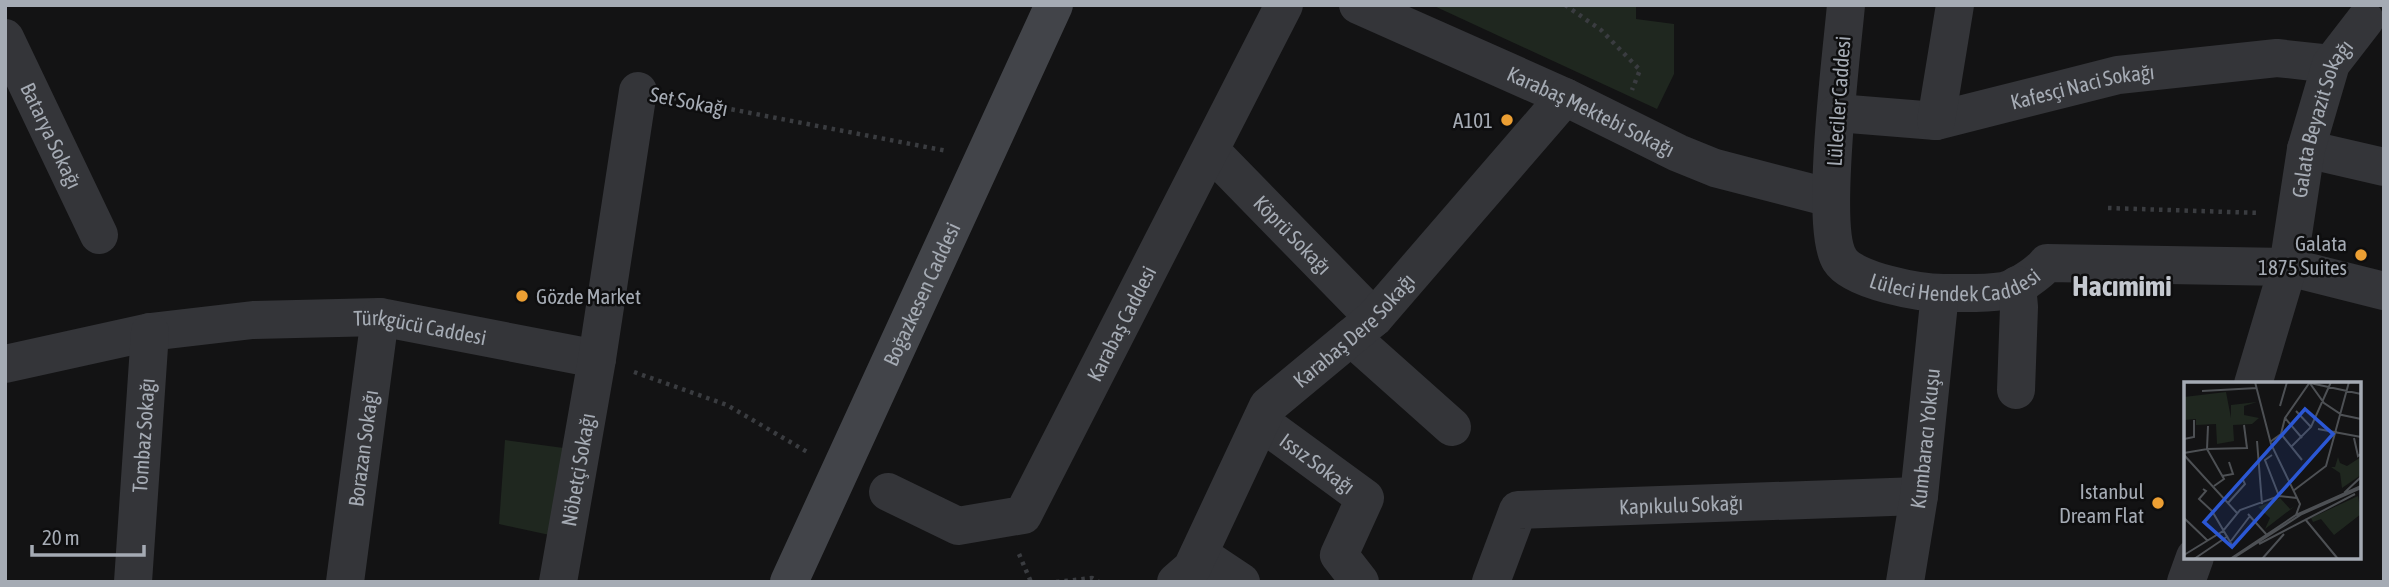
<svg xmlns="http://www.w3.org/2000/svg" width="2389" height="587" viewBox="0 0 2389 587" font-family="'Asap Condensed',sans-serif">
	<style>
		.green { fill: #1f271f }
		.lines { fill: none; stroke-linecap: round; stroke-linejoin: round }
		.path { stroke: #3a3c40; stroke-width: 4.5; stroke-dasharray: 3.5 5; stroke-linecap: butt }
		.street { stroke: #343539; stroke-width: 38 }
		.secondary { stroke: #424449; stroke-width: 38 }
		.poi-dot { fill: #ec9f33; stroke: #0e0e0f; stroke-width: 2.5 }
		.labels { text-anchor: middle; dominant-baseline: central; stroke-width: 5; stroke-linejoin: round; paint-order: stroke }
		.street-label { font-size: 21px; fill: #a5abb4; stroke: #0e0e0f }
		.poi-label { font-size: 21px; fill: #a5abb4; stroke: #0e0e0f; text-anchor: end }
		.district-label { font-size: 28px; font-weight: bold; fill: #c5c9d0; stroke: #0e0e0f }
		.inset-road { fill: none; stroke: #4d5054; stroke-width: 2 }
		.view { fill: #2b57d4; fill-opacity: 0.15; stroke: #2b57d4; stroke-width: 3.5 }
		.inset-edge { fill: none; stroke: #a5abb4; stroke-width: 3.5 }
	</style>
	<rect width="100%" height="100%" fill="#131314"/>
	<g class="green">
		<polygon points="1432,5 1636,5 1636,19 1674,24 1674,74 1657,109"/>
		<polygon points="505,440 571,449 559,537 499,524"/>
	</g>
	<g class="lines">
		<g class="path">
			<polyline points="1565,5 1601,30 1640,70 1632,90"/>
			<polyline points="673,98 947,151"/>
			<polyline points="2108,208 2260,213"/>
			<polyline points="634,372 727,405 809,453"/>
			<polyline points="1019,554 1031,582"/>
			<polyline points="1056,582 1092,578 1099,582"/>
		</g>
		<g class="street">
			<path id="s1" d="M1358,5L1565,97L1678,153L1715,168L1831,198"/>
			<path id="s2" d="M1846,5C1842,51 1819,228 1840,260C1853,281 1920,293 1944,293C1963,293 1984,294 2003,291C2016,289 2039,273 2047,263L2288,267L2384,291"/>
			<path id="s3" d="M5,38L99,235"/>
			<path id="s4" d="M1837,113L1936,121L2118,75L2277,58L2331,64"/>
			<polyline points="1936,121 1955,5"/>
			<polyline points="2306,149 2384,167"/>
			<path id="s5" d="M1211,151L1374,318"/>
			<polyline points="1351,337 1452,427"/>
			<path id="s6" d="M5,364L150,332L253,320L380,317L597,359"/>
			<path id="s7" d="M2253,384L2288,267L2306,149L2331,64L2365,20"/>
			<polyline points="2016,390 2019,307 2017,285"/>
			<path id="s8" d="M1261,422L1365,498L1339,555L1360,582"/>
			<path id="s9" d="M888,492L958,526L1023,515L1284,5"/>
			<polyline points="1199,554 1241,582"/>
			<path id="s10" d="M133,582L150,332"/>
			<path id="s11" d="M345,582L380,317"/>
			<path id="s12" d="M558,582L597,359L638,91"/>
			<path id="s13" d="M1176,582L1192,568L1268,406L1374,318L1565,97"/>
			<path id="s14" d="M1491,582L1518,510L1919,496"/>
			<path id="s15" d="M1905,582L1919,496L1940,293"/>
			<polyline points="2186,582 2195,557"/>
		</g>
		<path class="secondary" id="s16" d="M789,582L1054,5"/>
	</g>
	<g class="poi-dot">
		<circle cx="1507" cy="120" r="7"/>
		<circle cx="2361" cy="255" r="7"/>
		<circle cx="522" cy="296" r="7"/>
		<circle cx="2158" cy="503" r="7"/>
	</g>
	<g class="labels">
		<g class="street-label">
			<text stroke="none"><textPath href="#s4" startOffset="250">Kafesçi Naci Sokağı</textPath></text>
			<text transform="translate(689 101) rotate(11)">Set Sokağı</text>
			<text transform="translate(1838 101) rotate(-86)">Lüleciler Caddesi</text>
			<text stroke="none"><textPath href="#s1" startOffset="256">Karabaş Mektebi Sokağı</textPath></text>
			<text stroke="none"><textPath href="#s7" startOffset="275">Galata Beyazit Sokağı</textPath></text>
			<text stroke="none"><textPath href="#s3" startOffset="108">Batarya Sokağı</textPath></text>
			<text stroke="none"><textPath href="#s5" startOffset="117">Köprü Sokağı</textPath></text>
			<text stroke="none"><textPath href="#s2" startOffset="380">Lüleci Hendek Caddesi</textPath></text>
			<text stroke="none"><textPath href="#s16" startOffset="317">Boğazkesen Caddesi</textPath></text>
			<text stroke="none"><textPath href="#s9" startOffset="359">Karabaş Caddesi</textPath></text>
			<text stroke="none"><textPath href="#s6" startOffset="420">Türkgücü Caddesi</textPath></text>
			<text stroke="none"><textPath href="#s13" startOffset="315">Karabaş Dere Sokağı</textPath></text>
			<text stroke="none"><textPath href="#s10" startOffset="147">Tombaz Sokağı</textPath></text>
			<text stroke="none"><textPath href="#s15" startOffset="145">Kumbaracı Yokuşu</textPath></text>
			<text stroke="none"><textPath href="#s11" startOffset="135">Borazan Sokağı</textPath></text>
			<text stroke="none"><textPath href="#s8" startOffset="70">Issız Sokağı</textPath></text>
			<text stroke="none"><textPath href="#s12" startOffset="114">Nöbetçi Sokağı</textPath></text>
			<text stroke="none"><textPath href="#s14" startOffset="240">Kapıkulu Sokağı</textPath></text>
		</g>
		<g class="poi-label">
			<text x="1493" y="120">A101</text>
			<text x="2347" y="243">Galata<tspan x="2347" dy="24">1875 Suites</tspan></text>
			<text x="536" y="296" text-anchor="start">Gözde Market</text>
			<text x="2144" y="491">Istanbul<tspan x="2144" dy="24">Dream Flat</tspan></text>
		</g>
		<g class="district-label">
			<text x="2122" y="286">Hacımimi</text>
		</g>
	</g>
	<g transform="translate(2184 382)">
		<rect width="177" height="177" fill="#131314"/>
		<path d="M42,10L47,36V23L73,20L60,24V33L75,36L68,42L49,43L50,59L33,62L32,42L12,43V37L0,38V15ZM154,75L156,81L163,84L177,75V93L158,106L156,91L147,85H151ZM174,114L177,132L150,153L137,137L129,140L127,136ZM96,116L106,127L111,124L81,147L86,136L74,125Z" fill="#1f271f"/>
		<path class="inset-road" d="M71,0L87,62L116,122L112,133M125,0L140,21L158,33L177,37M126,1L177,12M18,9L73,6M96,24L103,0M112,29L127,45M101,36L118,56M24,44L23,67L63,66L60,43M134,47L177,55M97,52L118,78M170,56L174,74L177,72M0,57L10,55V38M73,59L78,122M86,60L97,52L101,36L126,0M107,65L127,45L147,0M0,71L23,67L40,97L30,104M0,73L53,131M88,73L81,78L95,114M38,94L49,92L45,80M19,107L22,109L15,117L28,129L48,163M109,109L142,84L165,0M160,111L177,95M44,121L61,102L58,96M64,132L82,152M0,136L24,159M121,137L154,177M47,159L66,134M75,162L171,112M0,173L39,149L56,128L95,114L113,116M10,177L44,154M46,177L112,133L177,104M48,177L118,132L177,106M78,177L100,152"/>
		<path class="view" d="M121,27L149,52L48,165L20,140Z"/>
		<rect width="177" height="177" class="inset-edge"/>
	</g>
	<rect width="2389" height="587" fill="none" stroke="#a5abb4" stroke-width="14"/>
	<path d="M32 545v10h112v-10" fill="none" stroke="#a5abb4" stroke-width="3.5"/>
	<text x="42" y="545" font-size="21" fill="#a5abb4" stroke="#0e0e0f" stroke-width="5" paint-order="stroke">20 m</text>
</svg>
